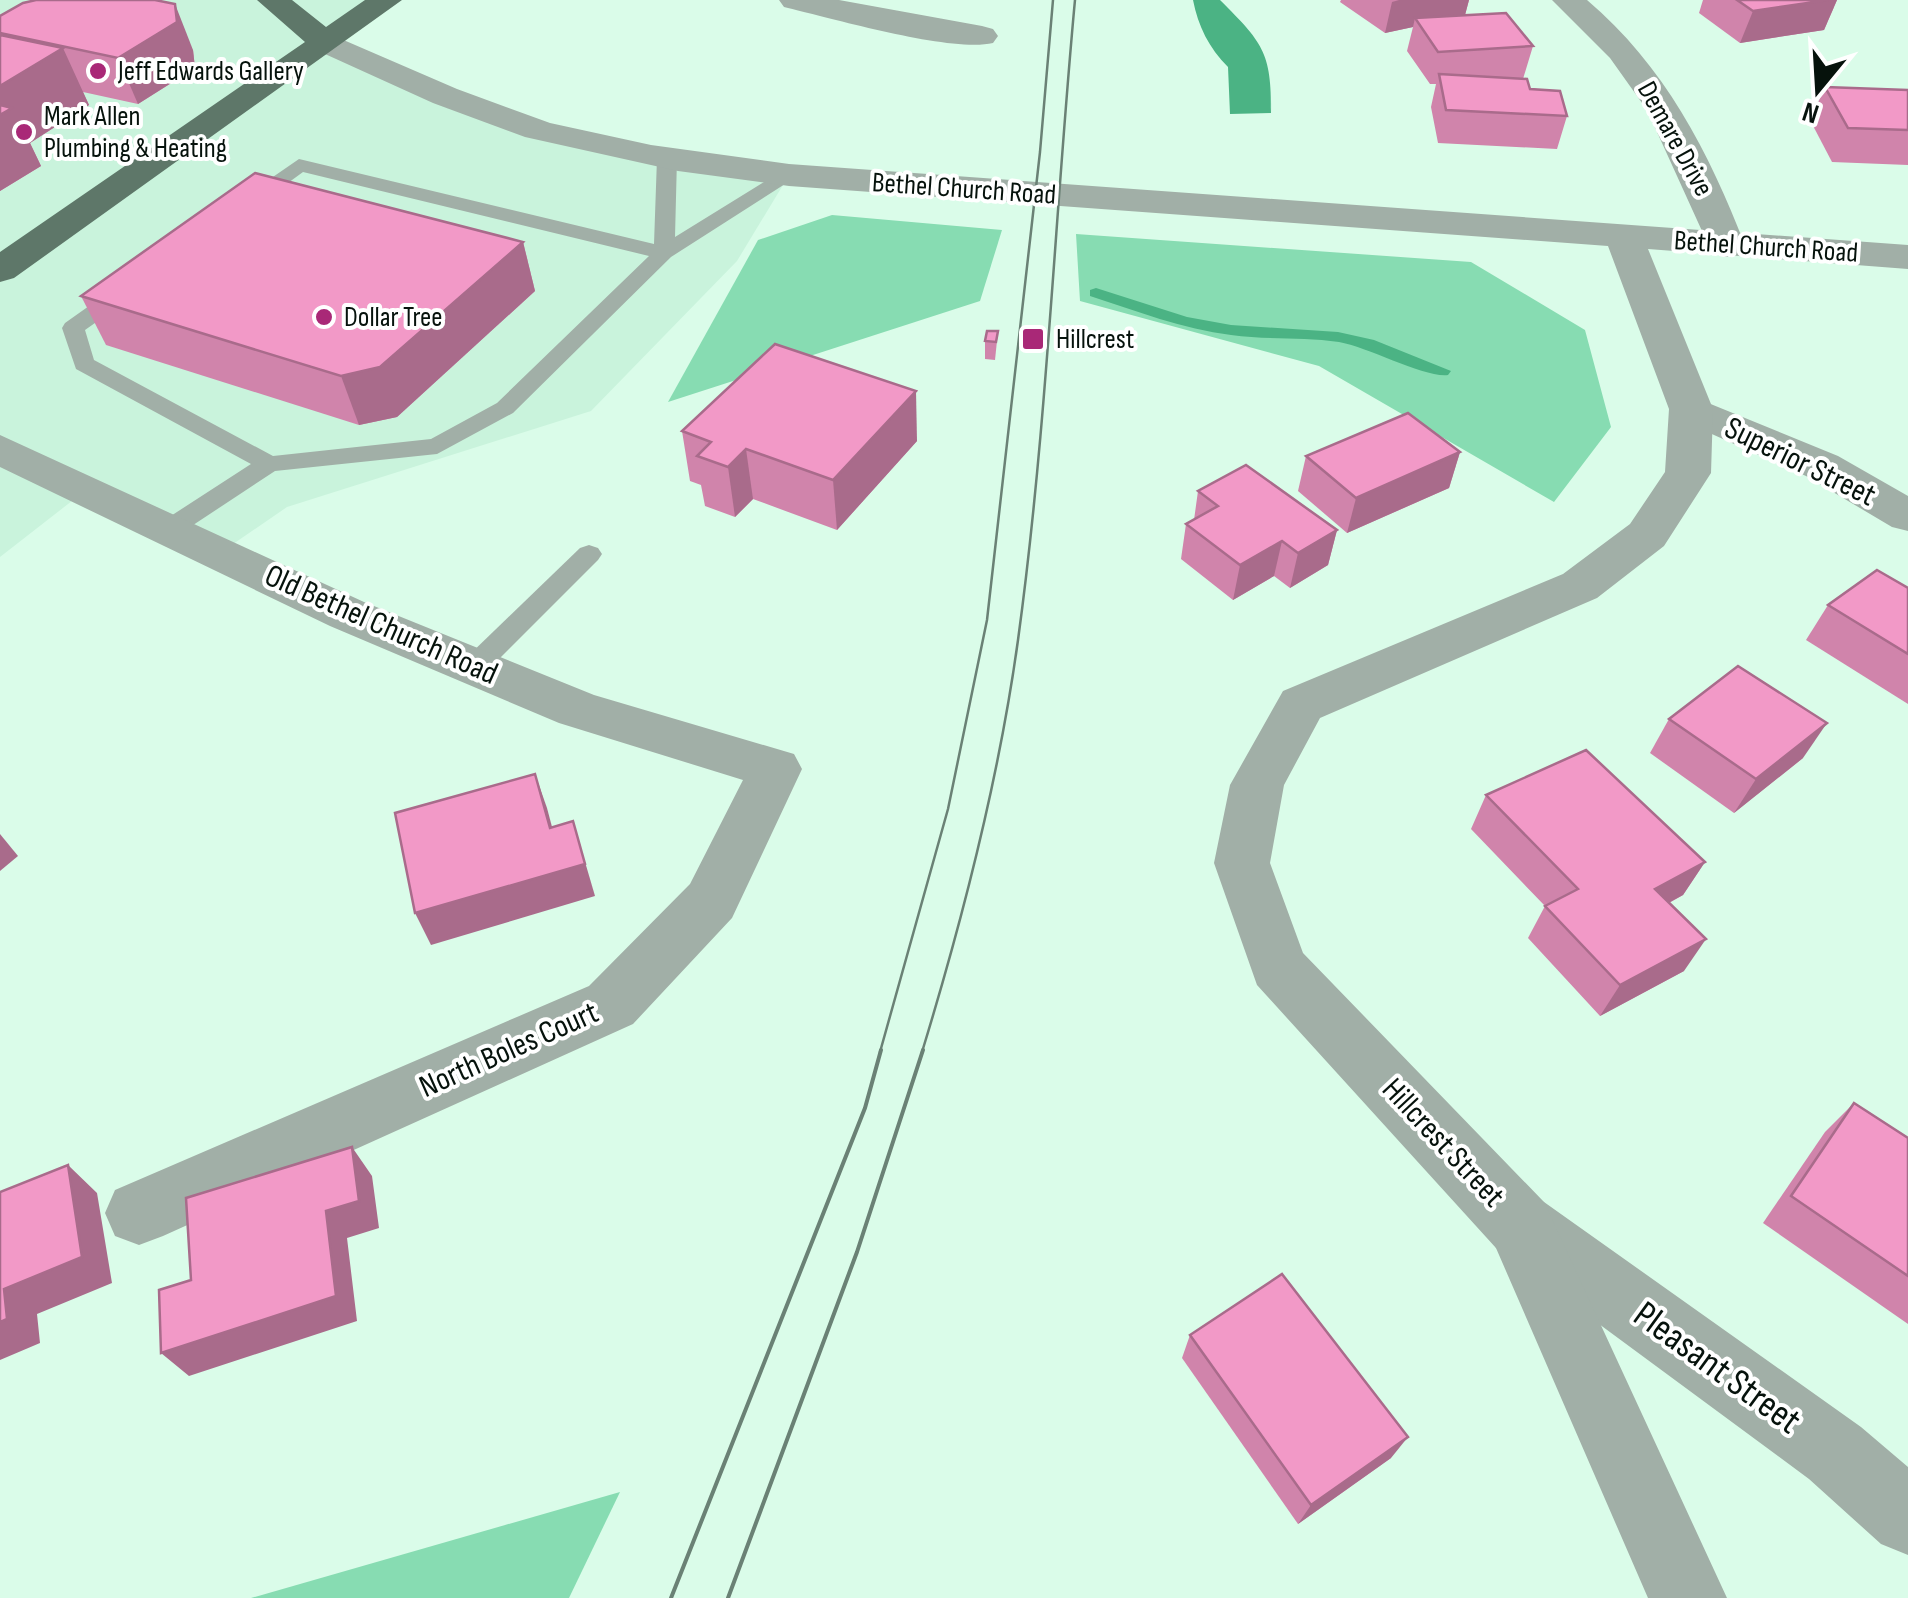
<svg xmlns="http://www.w3.org/2000/svg" width="1908" height="1598" viewBox="0 0 1908 1598" font-family="'Sofia Sans Condensed',sans-serif">
	<style>
		.built { fill: #c9f3dc }
		.green { fill: #87dcb2 }
		.water { fill: #4bb384 }
		.lines { fill: none; stroke-linecap: round; stroke-linejoin: round }
		.stream { fill: #4bb384; fill-rule: evenodd }
		.service { fill: #a1afa7; fill-rule: evenodd }
		.minor { fill: #a1afa7; fill-rule: evenodd }
		.tertiary { fill: #a1afa7; fill-rule: evenodd }
		.primary { fill: #5e7769; fill-rule: evenodd }
		.tram-far1 { stroke: #6a8175; stroke-width: 2.5 }
		.tram { stroke: #6a8175; stroke-width: 4 }
		.wall { fill: #d084ab }
		.shaded-wall { fill: #a96b8b }
		.building { fill: #f299c7; stroke: #a96b8b; stroke-width: 2.5 }
		.poi-dot { fill: #a92877; stroke: #fff; stroke-width: 4 }
		.labels { text-anchor: middle; dominant-baseline: central; stroke-width: 8; stroke-linejoin: round; paint-order: stroke }
		.far-poi-label { font-size: 28px; fill: #06120c; stroke: #fff; text-anchor: start }
		.far-street-label { font-size: 28px; fill: #06120c; stroke: #fff }
		.street-label { font-size: 32px; fill: #06120c; stroke: #fff }
		.near-street-label { font-size: 38px; fill: #06120c; stroke: #fff }
	</style>
	<rect width="100%" height="100%" fill="#dafce9"/>
	<polygon class="built" points="0,0 386,0 326,42 567,138 789,175 737,261 591,411 287,507 220,553 86,490 0,557"/>
	<g class="green">
		<polygon points="832,215 1002,230 980,301 668,402 758,240"/>
		<polygon points="1076,234 1471,262 1585,330 1611,427 1554,502 1319,366 1080,301"/>
		<polygon points="620,1492 569,1598 251,1598"/>
	</g>
	<path class="water" d="M1193,0H1220C1262,42 1272,52 1271,113L1230,114L1228,67C1209,48 1198,26 1193,0Z"/>
	<g class="lines">
		<path class="stream" d="M1096,288L1187,317L1231,325L1338,332L1374,340L1451,371L1448,375C1425,378 1368,347 1339,342C1303,337 1267,340 1231,335C1183,329 1136,311 1090,296V290Z"/>
		<g class="service">
			<polygon points="667,152 677,158 675,237 782,171 789,169 799,175 671,257 513,413 437,454 275,471 178,535 160,535 156,529 160,523 251,464 76,369 62,328 65,323 113,289 129,289 132,294 129,299 85,330 94,360 273,456 431,439 497,403 649,256 303,172 255,207 241,207 241,199 299,159 654,244 657,158"/>
			<polygon points="589,545 598,548 602,554 598,560 485,673 465,673 461,666 465,659 580,548"/>
		</g>
		<g class="minor">
			<path d="M779,0H839L982,26L993,29L998,36L993,43C951,53 831,18 784,7Z"/>
			<path d="M1552,0H1587C1664,65 1709,152 1745,245L1740,253L1726,257L1712,253L1647,110L1610,58Z"/>
			<polygon points="1691,396 1838,456 1908,496 1908,531 1892,527 1806,476 1676,418 1669,409 1676,400"/>
			<polygon points="0,435 364,602 594,695 794,754 802,769 732,918 633,1024 163,1236 139,1245 115,1236 105,1213 115,1190 589,986 690,884 743,780 559,723 330,626 0,467"/>
			<polygon points="1520,1193 1544,1202 1861,1427 1908,1467 1908,1555 1881,1544 1809,1479 1496,1248 1486,1225 1496,1202"/>
		</g>
		<polygon class="tertiary" points="325,32 457,89 550,123 651,145 789,164 1908,245 1908,269 1648,249 1713,409 1711,473 1664,546 1597,598 1320,718 1284,785 1270,863 1303,953 1544,1202 1727,1598 1648,1598 1496,1248 1257,985 1214,863 1230,785 1283,691 1563,574 1630,524 1665,472 1669,409 1608,246 789,186 678,171 525,137 433,103 314,49 309,42 314,35"/>
		<polygon class="primary" points="257,0 292,0 326,27 365,0 402,0 14,278 0,282 0,252 305,42"/>
		<g class="tram-far1">
			<polyline points="880,1052 948,809 987,620 1040,152 1053,0"/>
			<path d="M922,1052C963,918 999,779 1018,640C1047,428 1055,213 1075,0"/>
		</g>
		<g class="tram">
			<polyline points="671,1598 865,1108 881,1050"/>
			<polyline points="728,1598 857,1252 923,1050"/>
		</g>
	</g>
	<g class="wall">
		<polygon points="1341,0 1469,0 1465,15 1533,46 1523,79 1530,89 1567,116 1557,149 1438,143 1431,107 1436,84 1430,84 1407,51 1413,27 1385,33 1340,2"/>
		<polygon points="1703,0 1837,0 1824,30 1740,43 1699,13"/>
		<polygon points="0,16 193,50 195,68 138,104 83,92 89,105 30,143 41,166 0,191"/>
		<polygon points="1825,87 1908,90 1908,165 1832,162 1810,120"/>
		<polygon points="523,242 535,291 397,417 359,425 106,345 81,296"/>
		<polygon points="998,331 995,360 985,359 985,341"/>
		<polygon points="682,431 917,441 837,530 753,499 735,517 705,506 701,485 690,481"/>
		<polygon points="1460,452 1449,488 1347,533 1298,491 1306,456"/>
		<polygon points="1198,491 1337,530 1328,565 1290,588 1274,576 1233,600 1181,559 1186,524 1194,520"/>
		<polygon points="1908,588 1908,704 1806,640 1828,605"/>
		<polygon points="1669,719 1803,758 1734,813 1650,753"/>
		<polygon points="1486,795 1705,862 1683,895 1669,903 1684,971 1600,1016 1528,938 1545,906 1471,829"/>
		<polygon points="1854,1103 1908,1138 1908,1324 1763,1223 1825,1132"/>
		<polygon points="1190,1335 1391,1458 1298,1524 1182,1358"/>
	</g>
	<g class="shaded-wall">
		<polygon points="1399,0 1469,0 1465,15 1415,18 1413,27 1385,33 1392,2"/>
		<polygon points="1828,0 1837,0 1824,30 1740,43 1753,11"/>
		<polygon points="175,4 193,50 195,68 138,104 118,58"/>
		<polygon points="63,48 89,105 30,143 41,166 0,191 0,86"/>
		<polygon points="523,242 535,291 397,417 359,425 341,376"/>
		<polygon points="916,391 917,441 837,530 833,480"/>
		<polygon points="746,449 753,499 735,517 728,467"/>
		<polygon points="1460,452 1449,488 1347,533 1356,498"/>
		<polygon points="1337,530 1328,565 1290,588 1298,553"/>
		<polygon points="1282,541 1274,576 1233,600 1240,565"/>
		<polygon points="1827,723 1803,758 1734,813 1756,779"/>
		<polygon points="535,774 547,808 561,861 550,828"/>
		<polygon points="573,821 595,896 431,945 415,913"/>
		<polygon points="0,834 18,856 0,871"/>
		<polygon points="1705,862 1683,895 1635,921 1655,889"/>
		<polygon points="1706,939 1684,971 1600,1016 1620,985"/>
		<polygon points="352,1147 372,1176 379,1228 347,1238 357,1321 189,1376 161,1353 326,1211"/>
		<polygon points="68,1165 97,1193 112,1283 37,1314 40,1343 0,1360 0,1322 4,1289"/>
		<polygon points="1408,1437 1391,1458 1298,1524 1311,1505"/>
	</g>
	<g class="building">
		<polygon points="36,0 155,0 175,4 177,22 118,58 0,33 0,16 23,3"/>
		<polygon points="1737,0 1828,0 1753,11"/>
		<polygon points="1506,13 1533,46 1438,52 1415,18"/>
		<polygon points="0,35 63,48 0,86"/>
		<polygon points="1439,74 1527,79 1530,89 1560,91 1567,116 1446,110"/>
		<polygon points="1825,87 1908,90 1908,130 1848,128"/>
		<polygon points="0,105 12,108 0,115"/>
		<polygon points="255,173 523,242 380,367 341,376 81,296"/>
		<polygon points="987,331 998,331 996,342 985,341"/>
		<polygon points="775,344 916,391 833,480 746,449 728,467 697,456 711,442 682,431"/>
		<polygon points="1408,413 1460,452 1356,498 1306,456"/>
		<polygon points="1246,465 1337,530 1298,553 1282,541 1240,565 1186,524 1218,506 1198,491"/>
		<polygon points="1877,570 1908,588 1908,654 1828,605"/>
		<polygon points="1738,666 1827,723 1756,779 1669,719"/>
		<polygon points="1586,750 1705,862 1655,889 1706,939 1620,985 1545,906 1578,889 1486,795"/>
		<polygon points="535,774 550,828 573,821 585,864 415,913 395,813"/>
		<polygon points="1854,1103 1908,1138 1908,1276 1791,1196"/>
		<polygon points="352,1147 359,1201 326,1211 336,1296 161,1353 159,1290 191,1280 186,1198"/>
		<polygon points="68,1165 82,1257 4,1289 7,1319 0,1322 0,1192"/>
		<polygon points="1282,1274 1408,1437 1311,1505 1190,1335"/>
	</g>
	<g class="poi-dot">
		<circle cx="98" cy="71" r="10"/>
		<circle cx="24" cy="132" r="10"/>
		<circle cx="324" cy="317" r="10"/>
		<rect x="1021" y="327" width="24" height="24" rx="5"/>
	</g>
	<g class="labels">
		<g class="far-poi-label">
			<text x="118" y="71">Jeff Edwards Gallery</text>
			<text x="44" y="116">Mark Allen<tspan x="44" dy="32">Plumbing &amp; Heating</tspan></text>
			<text x="344" y="317">Dollar Tree</text>
			<text x="1056" y="339">Hillcrest</text>
		</g>
		<g class="far-street-label">
			<text transform="translate(1675 139) rotate(61)">Demare Drive</text>
			<text transform="translate(964 189) rotate(4)">Bethel Church Road</text>
			<text transform="translate(1766 247) rotate(4)">Bethel Church Road</text>
		</g>
		<g class="street-label">
			<text transform="translate(1800 462) rotate(26)">Superior Street</text>
			<text transform="translate(381 625) rotate(24)">Old Bethel Church Road</text>
			<text transform="translate(509 1050) rotate(-24)">North Boles Court</text>
			<text transform="translate(1443 1143) rotate(47)">Hillcrest Street</text>
		</g>
		<g class="near-street-label">
			<text transform="translate(1717 1368) rotate(36)">Pleasant Street</text>
		</g>
	</g>
	<g transform="translate(1818 90) rotate(198)" stroke="#ffffff" stroke-width="8" paint-order="stroke">
	<path d="M0-8L18 38L0 25L-18 38Z" fill="#06120c"/>
	<text y="-15" font-size="28" font-weight="bold" text-anchor="middle" fill="#06120c">N</text>
	</g>
</svg>
